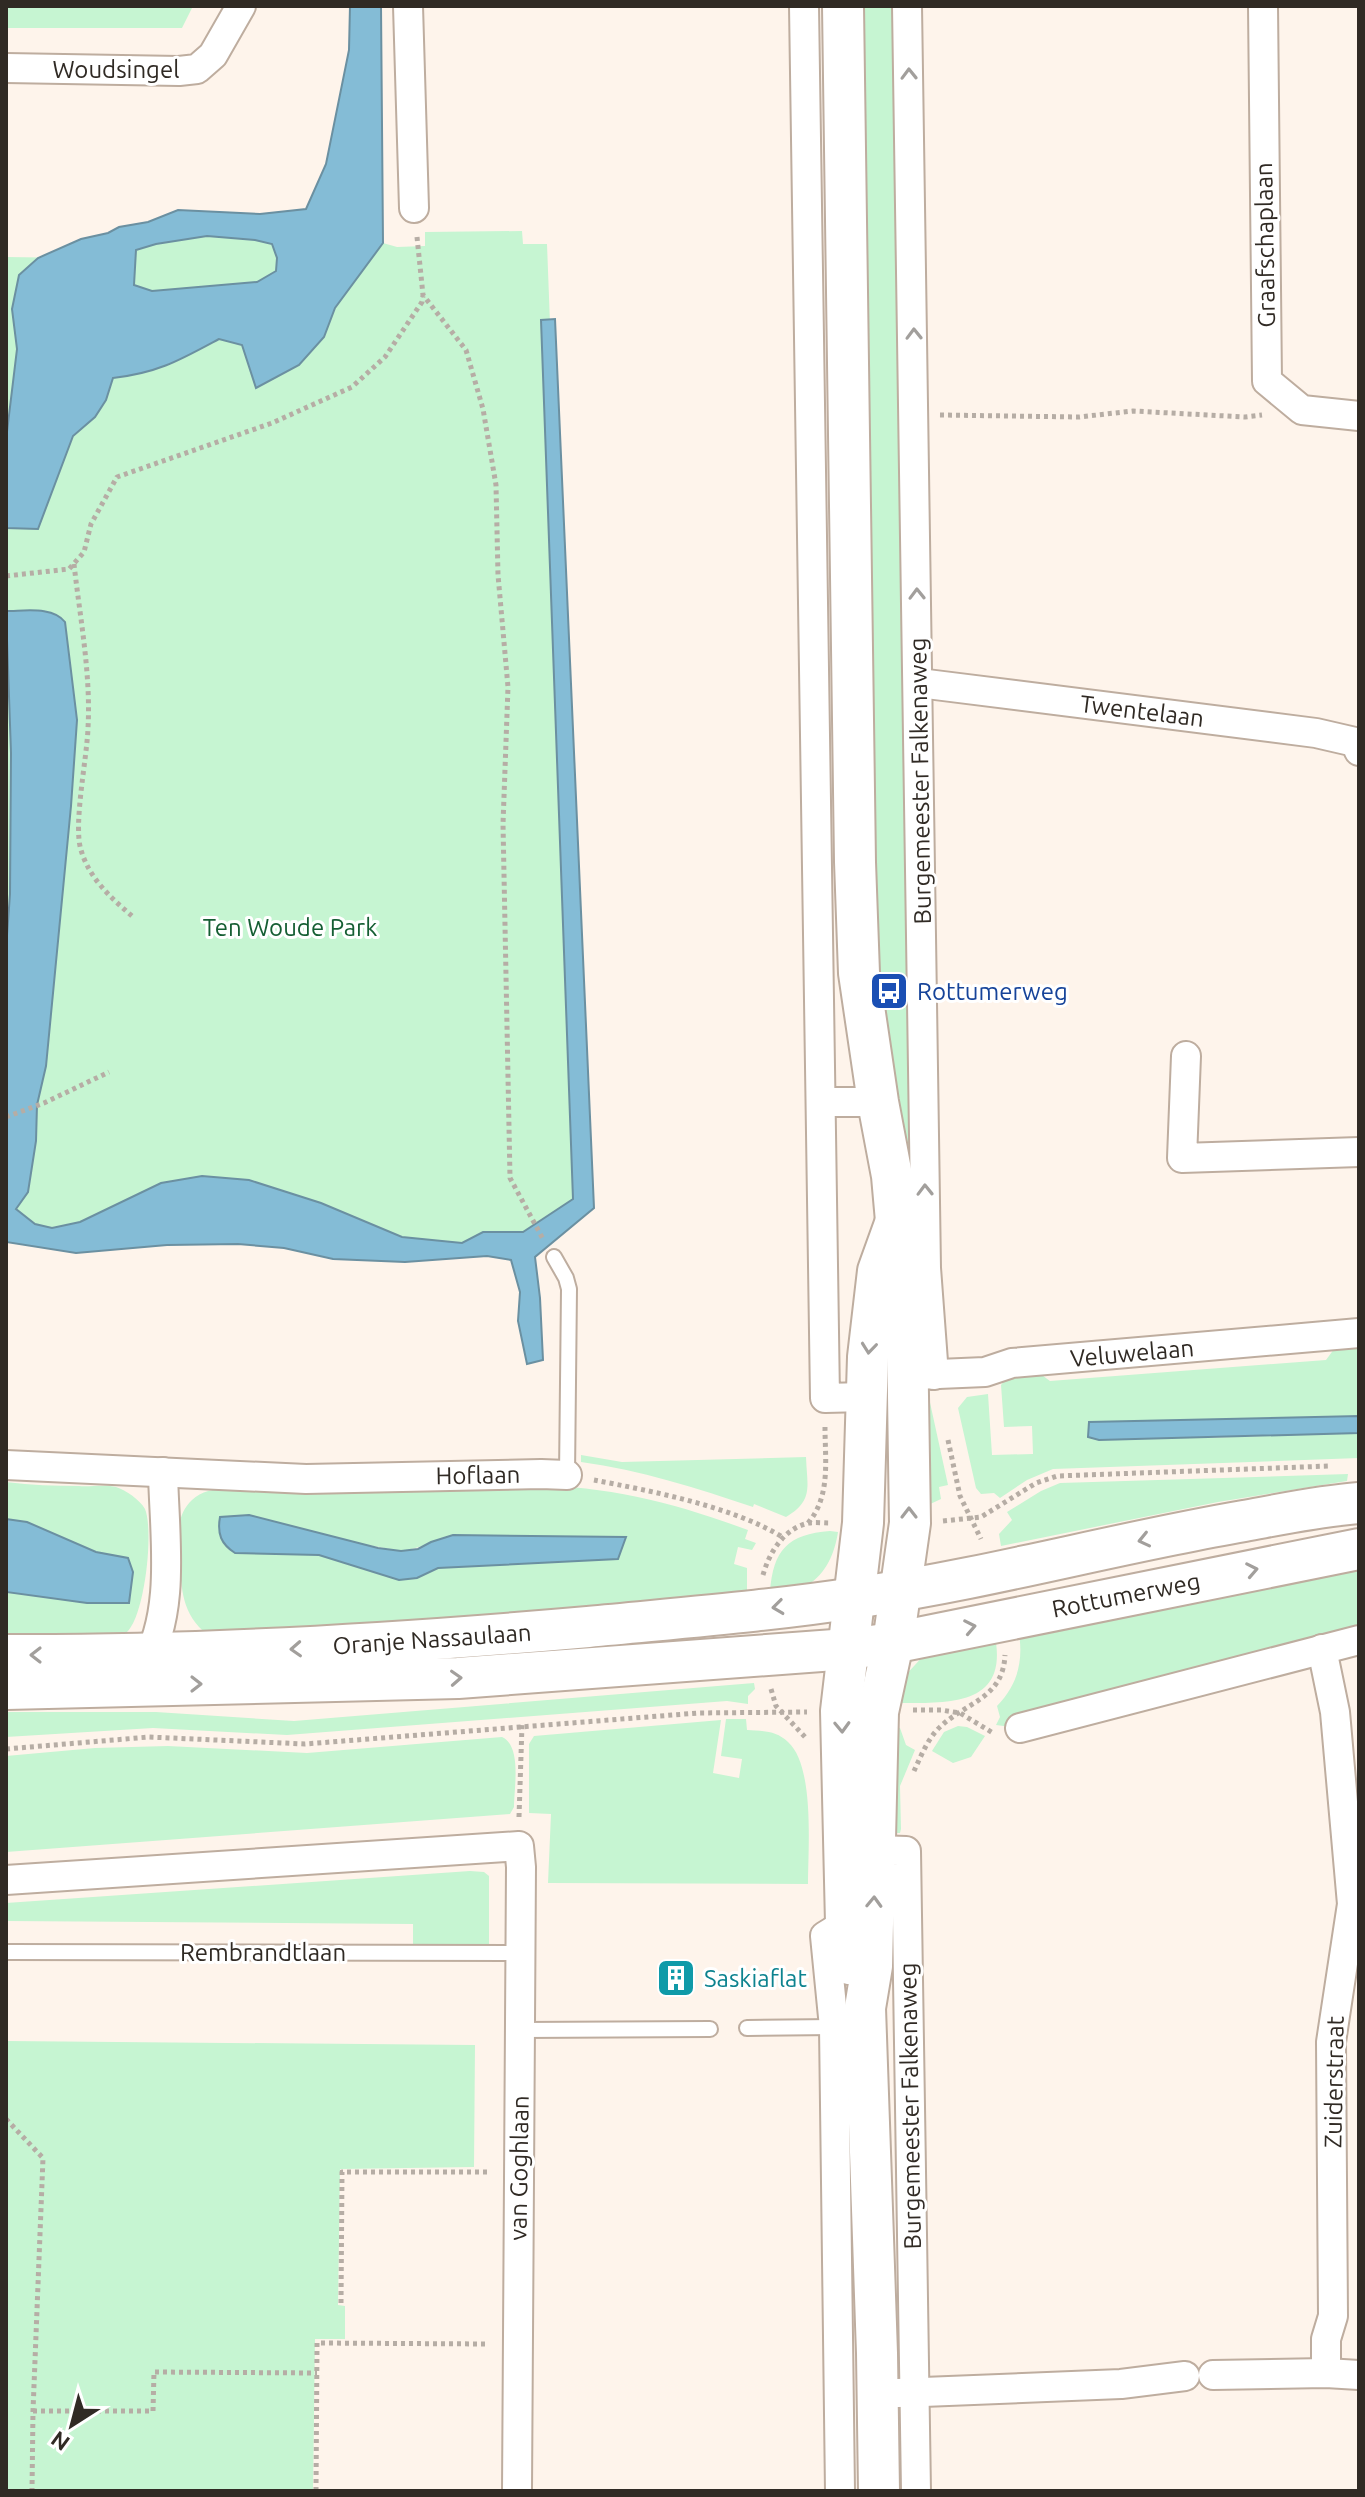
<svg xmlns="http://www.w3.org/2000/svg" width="1365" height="2497" viewBox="0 0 1365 2497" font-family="Ubuntu,sans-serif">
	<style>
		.green { fill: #c6f5d2; fill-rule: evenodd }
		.water { fill: #84bcd6; stroke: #6b90a1; stroke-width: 2; fill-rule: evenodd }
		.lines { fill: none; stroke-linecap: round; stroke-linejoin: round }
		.lane-casing { stroke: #bead9f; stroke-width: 18 }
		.street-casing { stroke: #bead9f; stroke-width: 32 }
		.secondary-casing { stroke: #bead9f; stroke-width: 44 }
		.path { stroke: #b6ada5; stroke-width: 5; stroke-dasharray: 4 4; stroke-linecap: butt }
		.lane { stroke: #fff; stroke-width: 14 }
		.street { stroke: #fff; stroke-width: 28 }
		.secondary { stroke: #fff; stroke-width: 40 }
		.oneway { stroke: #a29f9c }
		.labels { text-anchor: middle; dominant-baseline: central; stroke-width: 6; stroke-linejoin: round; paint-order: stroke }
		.street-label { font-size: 24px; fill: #302a24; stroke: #fff }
		.park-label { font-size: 24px; fill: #155e33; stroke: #fff }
		.transit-label { font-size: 24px; fill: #164399; stroke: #fff; text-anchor: start }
		.culture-label { font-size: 24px; fill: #0d838f; stroke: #fff; text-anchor: start }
	</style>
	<rect width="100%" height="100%" fill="#fef4eb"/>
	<g class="green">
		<polygon points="6,6 193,6 182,28 6,28"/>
		<polygon points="864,6 906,6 913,1173 908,1173 879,974 872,807"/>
		<polygon points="522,231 523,244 547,244 583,1199 527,1244 418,1251 277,1211 38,1237 6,1219 6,257 79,258 109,320 279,308 383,243 397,247 425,246 425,232"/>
		<polygon points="207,236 255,240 272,244 278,258 276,271 257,282 152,291 134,285 136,250 156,244"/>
		<polygon points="1359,1343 1359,1416 1090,1422 1088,1424 1204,1438 1359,1433 1359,1458 1053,1469 1027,1480 1000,1498 994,1493 981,1494 976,1488 958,1408 967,1397 988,1394 992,1455 1033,1454 1032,1426 1004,1427 1001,1385 1012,1371 1035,1370 1050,1381 1326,1360 1337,1345"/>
		<polygon points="919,1397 929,1398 948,1485 939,1487 941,1499 926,1506"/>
		<path d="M581,1455L622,1462L806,1457C807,1486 814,1501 786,1517L754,1504L753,1507C696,1488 641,1470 581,1462Z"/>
		<polygon points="1348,1474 1347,1481 1218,1502 1001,1546 999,1534 1012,1520 1007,1512 1041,1491 1060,1483"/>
		<path d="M6,1482C31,1485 55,1486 79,1486C90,1487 106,1484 116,1487C126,1490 140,1500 145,1509C154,1530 145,1618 126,1633C105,1649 35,1644 6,1645V1592L87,1603H129L133,1572L128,1558L96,1552L27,1522L6,1519Z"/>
		<path d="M520,1486C603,1484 671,1502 748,1530L745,1539L756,1543L752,1550L738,1547L734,1564L747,1568V1600L208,1635C181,1614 182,1589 179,1558C177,1538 176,1515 192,1500C211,1482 245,1491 269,1492C352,1496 437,1490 520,1486ZM220,1518L401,1551C419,1549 435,1540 453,1535L625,1537L480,1564L438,1568L417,1578L399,1580L319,1555L235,1553C223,1541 216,1535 220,1518Z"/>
		<path d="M830,1531L838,1532C835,1552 826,1575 807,1585C797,1591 781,1590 770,1592C773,1550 788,1534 830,1531Z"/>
		<path d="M1359,1556V1626L1009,1719L1011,1727L996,1725L1000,1717L997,1706C1019,1683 1024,1659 1018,1627Z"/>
		<path d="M994,1632C1011,1706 951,1703 900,1703L903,1678L926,1653Z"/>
		<polygon points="754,1683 755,1689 748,1696 748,1704 727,1701 287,1735 153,1728 6,1737 6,1712 156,1712 294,1721"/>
		<path d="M726,1719H746L747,1730C762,1731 776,1730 788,1742C815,1766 808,1849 808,1884L548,1883L551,1814L529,1813V1744L534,1736L721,1720L713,1773L739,1778L742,1759L721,1756Z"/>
		<polygon points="958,1726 967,1727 985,1736 971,1757 953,1763 932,1751 944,1732"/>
		<polygon points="895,1727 900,1728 906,1745 915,1750 900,1786 901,1829 900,1833 895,1833"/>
		<path d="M502,1737C522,1746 514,1788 514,1807L510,1814L6,1852V1756L95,1748L168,1746L307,1753Z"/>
		<polygon points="470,1871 484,1872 489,1876 489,1944 413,1944 413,1924 6,1921 6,1903"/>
		<polygon points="6,2041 475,2045 474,2167 340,2169 338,2305 345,2306 345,2339 315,2339 313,2491 6,2491"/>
	</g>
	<g class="water">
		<path d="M350,6H381L383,243L335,308L324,337L299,365L256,388L242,345L219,339C180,360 158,373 113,378L106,400L95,417L73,436L38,529L6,528V440L17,349L12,309L19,275L38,258L81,239L108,233L119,227L148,222L178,210L260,214L306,209L326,164L349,50ZM207,236L255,240L272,244L277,258L276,271L257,282L152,291L134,285L136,250L156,244Z"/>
		<path d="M555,319L594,1208L535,1257L540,1298L543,1360L527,1364L518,1321L520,1292L511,1260L487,1256L405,1262L333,1259L284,1248L238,1244L167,1245L76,1253L6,1242V949L10,894L11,753L6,611C25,611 53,606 65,622L77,720L71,806L46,1066L37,1105L36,1141L28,1192L16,1209L35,1224L52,1228L80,1222L161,1183L202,1176L249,1180L321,1203L402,1237L462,1243L483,1232H523L573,1199L541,320Z"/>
		<polygon points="1359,1416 1359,1433 1099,1440 1088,1437 1089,1422"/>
		<path d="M249,1515L378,1548L401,1551L418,1549L431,1542L453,1535L626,1537L618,1559L438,1568L417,1578L399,1580L319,1555L235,1553C221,1544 217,1534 220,1517Z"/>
		<polygon points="6,1519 27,1522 96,1552 128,1558 133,1572 129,1603 87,1603 6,1592"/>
	</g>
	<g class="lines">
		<g class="lane-casing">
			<g id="lane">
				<polyline points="554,1257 566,1278 569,1289 567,1475"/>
				<polyline points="6,1952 520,1953"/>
				<polyline points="747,2028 834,2027"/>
				<polyline points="521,2030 710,2029"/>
			</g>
		</g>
		<g class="street-casing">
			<g id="street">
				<polyline points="408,6 414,208"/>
				<polyline points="804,6 825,1398 865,1397"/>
				<polyline points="907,6 926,1268 934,1375"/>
				<polyline points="1263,6 1267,381 1302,410 1359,416"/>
				<polyline points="6,68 179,71 197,69 213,55 241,6"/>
				<polyline points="919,683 1316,733 1355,742 1359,751"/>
				<polyline points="1186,1056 1182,1158 1359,1152"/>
				<polyline points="821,1102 878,1102"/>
				<polyline points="915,1375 985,1372 1012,1363 1359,1333"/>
				<polyline points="6,1465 306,1479 541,1474 567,1475"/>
				<polyline points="1322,1649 1335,1712 1352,1904 1331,2042 1333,2316 1326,2339 1326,2373"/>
				<path d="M143,1667C177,1614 164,1533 163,1472"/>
				<polyline points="1020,1728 1359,1640"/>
				<polyline points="876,1850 906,1851 916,2491"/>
				<path d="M6,1880L519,1846L521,1867C519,2075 517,2283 517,2491"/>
				<polyline points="1213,2375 1326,2373 1359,2375"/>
				<polyline points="898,2393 1121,2384 1185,2376"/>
				<polyline points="840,2491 834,2027 825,1936 846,1923"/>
			</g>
		</g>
		<g class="secondary-casing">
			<g id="secondary">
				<polyline points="843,6 855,862 859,973 878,1102 892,1176 896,1221 906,1269 910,1523 893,1643 878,1712 872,1966 865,2008 877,2353 879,2491"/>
				<path d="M6,1655C201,1656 394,1644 588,1627C679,1618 771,1611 861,1597C990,1578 1116,1543 1244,1521C1282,1514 1320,1506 1359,1503"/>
				<polyline points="6,1689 458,1678 848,1649 893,1643 1359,1549"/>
				<polyline points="850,1964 846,1923 841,1711 863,1523 868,1357 878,1271 896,1221"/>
			</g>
		</g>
		<g class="path">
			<polyline points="417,237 423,295 466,350 483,409 496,485 498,575 508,687 503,824 510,1178 543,1239"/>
			<polyline points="940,415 1079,417 1133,411 1245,417 1262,415"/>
			<path d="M74,564C80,618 91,674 88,728C87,758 73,825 81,850C89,878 111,898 132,916"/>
			<polyline points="6,576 69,569 84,552 91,524 117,477 272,423 352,387 385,357 422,302 423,296"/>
			<polyline points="6,1117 44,1103 109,1072"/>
			<polyline points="948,1440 960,1496 981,1539"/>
			<path d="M594,1480C651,1491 735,1507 784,1538"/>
			<polyline points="943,1521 981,1517 1036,1483 1057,1476 1330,1466"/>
			<path d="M808,1523C831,1496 825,1460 825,1427"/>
			<path d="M763,1575C769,1553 784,1528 809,1523C815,1522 823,1523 829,1523"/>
			<polyline points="771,1689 776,1706 806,1738"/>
			<polyline points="913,1710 941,1710 960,1713 993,1733"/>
			<polyline points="6,1749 149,1737 305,1744 698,1713 807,1712"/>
			<path d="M914,1771C921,1756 928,1738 940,1727C966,1702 1003,1699 1005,1655"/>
			<polyline points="519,1817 522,1725"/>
			<polyline points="6,2119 43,2158 33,2411 32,2491"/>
			<polyline points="341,2303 342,2172 489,2172"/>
			<polyline points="33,2411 153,2411 154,2372 317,2373"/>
			<polyline points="316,2491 317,2343 488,2344"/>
		</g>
		<use href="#lane" class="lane"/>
		<use href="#street" class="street"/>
		<use href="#secondary" class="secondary"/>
	</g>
	<defs><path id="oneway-chevron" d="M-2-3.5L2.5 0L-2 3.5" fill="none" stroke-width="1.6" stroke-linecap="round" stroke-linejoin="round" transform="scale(2)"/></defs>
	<g class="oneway">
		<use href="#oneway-chevron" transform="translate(909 74) rotate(-91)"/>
		<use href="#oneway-chevron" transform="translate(914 334) rotate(-91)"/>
		<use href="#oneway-chevron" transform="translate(917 594) rotate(-91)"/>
		<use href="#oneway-chevron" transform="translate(925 1190) rotate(-91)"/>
		<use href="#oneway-chevron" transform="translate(869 1348) rotate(96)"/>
		<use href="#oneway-chevron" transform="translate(909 1513) rotate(-90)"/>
		<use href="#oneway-chevron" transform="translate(1144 1540) rotate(167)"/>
		<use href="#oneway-chevron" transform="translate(1252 1570) rotate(-11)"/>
		<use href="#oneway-chevron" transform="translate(778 1607) rotate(173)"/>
		<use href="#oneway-chevron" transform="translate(970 1627) rotate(-11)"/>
		<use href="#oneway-chevron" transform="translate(296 1649) rotate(177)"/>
		<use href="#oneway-chevron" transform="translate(36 1655) rotate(-180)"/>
		<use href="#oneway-chevron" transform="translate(456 1678) rotate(-3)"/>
		<use href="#oneway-chevron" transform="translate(196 1684)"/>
		<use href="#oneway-chevron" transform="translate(842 1727) rotate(88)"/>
		<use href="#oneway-chevron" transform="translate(874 1902) rotate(-88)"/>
	</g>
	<defs>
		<g id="bus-square" transform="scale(2)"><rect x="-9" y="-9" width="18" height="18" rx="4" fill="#1a4fb4" stroke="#fff"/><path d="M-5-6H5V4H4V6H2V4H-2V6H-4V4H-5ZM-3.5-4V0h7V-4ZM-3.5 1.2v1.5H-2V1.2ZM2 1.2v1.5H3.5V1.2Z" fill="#fff"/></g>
		<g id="building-square" transform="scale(2)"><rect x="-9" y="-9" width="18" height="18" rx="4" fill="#0f9aa8" stroke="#fff"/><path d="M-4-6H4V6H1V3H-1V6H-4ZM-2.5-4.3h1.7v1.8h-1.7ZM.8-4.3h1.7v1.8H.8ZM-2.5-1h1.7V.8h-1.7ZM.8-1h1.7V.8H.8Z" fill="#fff"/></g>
	</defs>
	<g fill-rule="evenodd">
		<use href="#bus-square" x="889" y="991"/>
		<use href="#building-square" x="676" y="1978"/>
	</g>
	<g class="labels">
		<g class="street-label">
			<text x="116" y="69">Woudsingel</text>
			<text transform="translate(1265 245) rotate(-91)">Graafschaplaan</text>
			<text transform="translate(1142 711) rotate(7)">Twentelaan</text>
			<text transform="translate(920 781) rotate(-91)">Burgemeester Falkenaweg</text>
			<text transform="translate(1132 1353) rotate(-5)">Veluwelaan</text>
			<text transform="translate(478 1475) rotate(-1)">Hoflaan</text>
			<text transform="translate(1126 1595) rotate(-11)">Rottumerweg</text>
			<text transform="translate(432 1639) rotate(-4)">Oranje Nassaulaan</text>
			<text x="263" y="1952">Rembrandtlaan</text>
			<text transform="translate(1334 2082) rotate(-89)">Zuiderstraat</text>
			<text transform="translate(910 2106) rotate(-91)">Burgemeester Falkenaweg</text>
			<text transform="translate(519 2168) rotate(-89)">van Goghlaan</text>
		</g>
		<g class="park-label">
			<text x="290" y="927">Ten Woude Park</text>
		</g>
		<g class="transit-label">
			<text x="917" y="991">Rottumerweg</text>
		</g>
		<g class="culture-label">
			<text x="704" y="1978">Saskiaflat</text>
		</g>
	</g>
	<rect width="1365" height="2497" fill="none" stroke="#302a24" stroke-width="16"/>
	<g transform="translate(72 2425) rotate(216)" stroke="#ffffff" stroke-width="6" paint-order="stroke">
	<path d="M0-6L14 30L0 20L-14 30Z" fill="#302a24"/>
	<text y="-12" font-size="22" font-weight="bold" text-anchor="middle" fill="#302a24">N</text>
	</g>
</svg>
